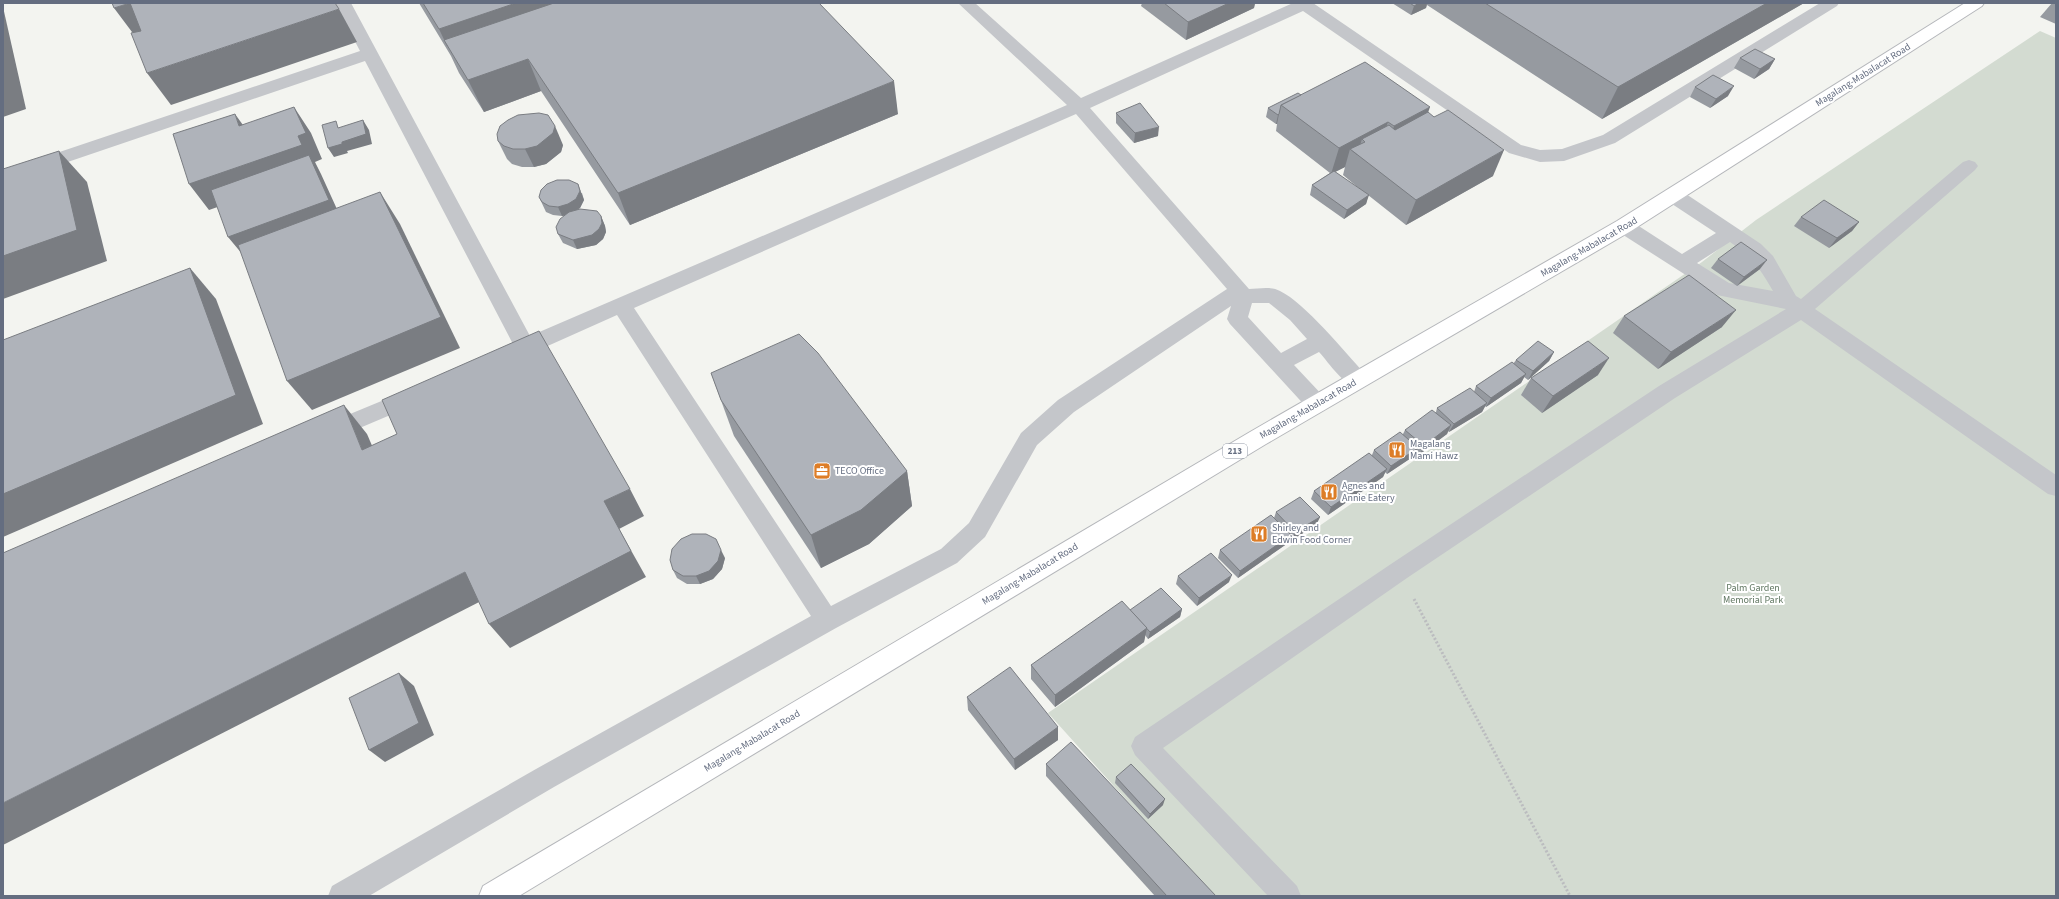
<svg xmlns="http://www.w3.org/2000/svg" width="2059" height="899" viewBox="0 0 2059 899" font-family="'Source Sans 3',sans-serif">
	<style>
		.green { fill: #d3dbd1 }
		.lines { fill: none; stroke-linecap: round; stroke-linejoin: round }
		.primary-casing { stroke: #b5b7bb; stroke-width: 2 }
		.path { stroke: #bbbcbf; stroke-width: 3; stroke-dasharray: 2 2; stroke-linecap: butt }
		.lane { fill: #c4c6ca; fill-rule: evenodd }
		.primary { fill: #fff; fill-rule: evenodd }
		.wall { fill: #969aa0; fill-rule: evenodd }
		.shaded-wall { fill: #7a7d82 }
		.building { fill: #afb3ba; stroke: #7a7d82 }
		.labels { text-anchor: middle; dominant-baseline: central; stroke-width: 4; stroke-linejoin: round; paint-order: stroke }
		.shield { fill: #fff; stroke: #9299a6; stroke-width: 1 }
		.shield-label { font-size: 9px; font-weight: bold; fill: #646d80 }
		.street-label { font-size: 10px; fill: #646d80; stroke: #fff }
		.poi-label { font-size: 10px; fill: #646d80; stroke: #fff; text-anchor: start }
		.park-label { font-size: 10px; fill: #627863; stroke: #fff }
	</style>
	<rect width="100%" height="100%" fill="#f3f4f0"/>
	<polygon class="green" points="2040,31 2056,38 2056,896 1213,896 1048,713 1702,262 1756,220"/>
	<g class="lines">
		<g class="primary-casing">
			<polygon id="primary" points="1965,3 1984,3 1982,6 1631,231 1266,444 519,896 479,896 483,886 1250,432 1617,221"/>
		</g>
		<polyline class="path" points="1414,599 1570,896"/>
		<g class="lane">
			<path d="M335,3H351L530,336L1067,105L958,3H975L1081,98L1293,3H1313L1521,145L1540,150L1562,149L1603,135L1820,3H1839L1837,6L1615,143L1564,161L1540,162L1509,153L1303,11L1090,108L1249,289C1258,289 1271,286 1280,291C1305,303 1345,352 1365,374L1369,380L1365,386C1347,392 1331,365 1319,352L1294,365L1325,398L1328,404L1325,410L1317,413L1309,410L1230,324L1227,319L1231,306L1074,412L1037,445L985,537L957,563L836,628L554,787L369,896H328L332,886L536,769L811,616L617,315L523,357L516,359L509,357L506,351L509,345L513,344L365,61L3,184V171L360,51ZM1076,114L1227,289L1058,400L1021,433L969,523L941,549L831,606L634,308ZM1252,303H1269L1290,320L1307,339L1281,353L1248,317Z"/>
			<path d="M1969,160L1975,162L1978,166L1975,170L1815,309L2056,475V496L2048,494L1801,320L1675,398L1407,578L1163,748L1297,886L1301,896H1268L1135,755L1131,746L1135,737L1391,564L1659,386L1786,309L1717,295L1617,231L1615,226L1617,221L1624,219L1631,221L1682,254L1716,233L1666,200L1664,195L1666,190L1673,189L1680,190L1761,244L1773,256L1796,296L1801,299L1963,162ZM1730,242C1753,258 1759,267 1773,291L1729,283L1697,263Z"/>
			<polygon points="413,388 421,390 424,396 421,402 329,441 321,438 318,432 321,426"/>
		</g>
		<use href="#primary" class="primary"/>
	</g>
	<g class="wall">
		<polygon points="419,3 819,3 898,114 630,225 541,91 484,112 459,73 451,56"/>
		<polygon points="1142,3 1255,3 1254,8 1186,40 1141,6"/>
		<polygon points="1392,3 1804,3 1602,119 1427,5 1426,8 1411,15"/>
		<polygon points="2052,3 2056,3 2056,24 2040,17"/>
		<polygon points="1740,58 1775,59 1769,69 1754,79 1734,68"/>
		<polygon points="1695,87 1728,96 1710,108 1690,97"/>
		<path d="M1301,95L1428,113L1434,117L1493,176L1406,225L1368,195L1366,204L1344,219L1310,195L1312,185L1330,173L1276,131L1277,124H1276L1266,117L1268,108ZM1345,167L1343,175L1361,190L1335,172Z"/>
		<polygon points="1116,113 1158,136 1134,143 1116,123"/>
		<polygon points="498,141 563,145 561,152 546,164 534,167 522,167 512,164 507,159"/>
		<polygon points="582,193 584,200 580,208 578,209 601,216 605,226 606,232 603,239 596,245 577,249 563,243 558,234 564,216 562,216 553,215 546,212 539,197"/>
		<polygon points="1801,217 1859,222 1852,231 1829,248 1794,226"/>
		<polygon points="1718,259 1760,269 1737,286 1711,268"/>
		<polygon points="1624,316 1722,327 1658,369 1613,333"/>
		<polygon points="1554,352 1549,361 1528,380 1524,377 1521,383 1486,407 1485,406 1482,412 1449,432 1448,431 1447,434 1420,454 1416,451 1414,456 1387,474 1385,472 1383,477 1328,515 1311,499 1314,491 1372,455 1374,450 1403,434 1405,430 1436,412 1437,408 1474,392 1476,386 1513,364 1516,360"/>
		<polygon points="711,373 907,471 912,506 869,544 821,568 734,436"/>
		<polygon points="1598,375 1542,413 1521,395 1531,378"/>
		<polygon points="1276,512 1320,517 1316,525 1292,540 1290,538 1288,543 1238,578 1218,558 1220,550 1274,518"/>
		<polygon points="725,558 722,569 713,579 700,584 687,584 677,578 673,570"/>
		<polygon points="1178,576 1229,582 1197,606 1176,584"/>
		<polygon points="1182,609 1180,617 1148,639 1145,635 1144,642 1055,707 1031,679 1031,665 1130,610"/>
		<polygon points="967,697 1058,727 1058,740 1015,770 968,710"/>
		<polygon points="1046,764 1216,896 1155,896 1046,776"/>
		<polygon points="1116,777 1163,805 1148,819 1115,783"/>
	</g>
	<g class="shaded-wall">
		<polygon points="130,3 153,36 138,40 114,8"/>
		<polygon points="516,3 622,3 447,46 439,29"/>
		<polygon points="1229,3 1255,3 1254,8 1186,40 1188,22"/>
		<polygon points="1419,3 1427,3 1426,8 1411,15 1414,6"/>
		<polygon points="1767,3 1804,3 1602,119 1618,87"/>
		<polygon points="3,7 26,109 3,117"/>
		<polygon points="339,9 357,42 171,105 147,73"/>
		<polygon points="528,59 541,91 484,112 468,80"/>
		<polygon points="1775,59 1769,69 1754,79 1760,69"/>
		<polygon points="894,81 898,114 630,225 618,193"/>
		<polygon points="1734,86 1728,96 1710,108 1716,99"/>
		<polygon points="294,107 311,133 322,159 315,162 321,174 341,218 243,255 228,237 317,172 209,210 189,184 298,136"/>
		<polygon points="1430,107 1421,133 1386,152 1394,126"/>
		<polygon points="235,114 253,139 239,126"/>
		<polygon points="1279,114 1277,124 1276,124 1278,115"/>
		<polygon points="363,120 369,130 372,144 347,151 348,153 334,157 328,148 342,142"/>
		<polygon points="1388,122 1379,148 1365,142 1362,139 1357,155 1350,149 1345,167 1331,174 1339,148"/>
		<polygon points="555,126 563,145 561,152 546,164 534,167 525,149"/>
		<polygon points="1159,127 1158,136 1134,143 1135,133"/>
		<polygon points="1504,150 1493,176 1406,225 1416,200"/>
		<polygon points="59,151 87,182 107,261 3,299 3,256"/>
		<polygon points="578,184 584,200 580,208 572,213 562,216 558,207"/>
		<polygon points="380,192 400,224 460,348 312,410 287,381"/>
		<polygon points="1369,195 1366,204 1344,219 1347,210"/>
		<polygon points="601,216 605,226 606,232 603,239 596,245 577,249 573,240"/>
		<polygon points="1859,222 1852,231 1829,248 1837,238"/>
		<polygon points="1767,260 1760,269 1737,286 1744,277"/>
		<polygon points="190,268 216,299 263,424 3,537 3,494"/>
		<polygon points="1736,310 1722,327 1658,369 1671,352"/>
		<polygon points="1554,352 1549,361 1528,380 1533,371"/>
		<polygon points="1609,358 1598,375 1542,413 1553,396"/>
		<polygon points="1526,374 1521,383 1486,407 1491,398"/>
		<polygon points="1487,403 1482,412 1449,432 1454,424"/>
		<polygon points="344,405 367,434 386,478 362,450"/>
		<polygon points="1451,425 1447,434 1420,454 1424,446"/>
		<polygon points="1418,448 1414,456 1387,474 1391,466"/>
		<polygon points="1387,469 1383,477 1328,515 1331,507"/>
		<polygon points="907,471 912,506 869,544 821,568 811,535"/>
		<polygon points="630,489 644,516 619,529 646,577 510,648 489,624 604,501"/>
		<polygon points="1320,517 1316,525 1292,540 1295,532"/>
		<polygon points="1291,535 1288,543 1238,578 1240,571"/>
		<polygon points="721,550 725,558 722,569 713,579 700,584 696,576"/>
		<polygon points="465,572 487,598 3,845 3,803"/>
		<polygon points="1232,575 1229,582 1197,606 1199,598"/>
		<polygon points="1182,609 1180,617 1148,639 1150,632"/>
		<polygon points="1147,628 1144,642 1055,707 1055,695"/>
		<polygon points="399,673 414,686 434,735 385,762 369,750"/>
		<polygon points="1058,727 1058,740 1015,770 1014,759"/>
		<polygon points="1165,799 1163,805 1148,819 1150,814"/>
	</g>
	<g class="building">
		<polygon points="112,3 335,3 339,9 147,73 131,33 141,31 130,3 114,8"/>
		<polygon points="423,3 516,3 439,29"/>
		<polygon points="554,3 819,3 894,81 618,193 528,59 468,80 444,40"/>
		<polygon points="1164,3 1229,3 1188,22"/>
		<polygon points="1410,3 1419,3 1414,6"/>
		<polygon points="1485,3 1767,3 1618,87"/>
		<polygon points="1755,49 1775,59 1760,69 1740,58"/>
		<polygon points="1365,62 1430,107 1394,126 1388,122 1339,148 1281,105"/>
		<polygon points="1713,75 1734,86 1716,99 1695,87"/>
		<polygon points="1298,93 1301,95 1281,105 1279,114 1278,115 1268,108"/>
		<polygon points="1140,103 1159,127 1135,133 1116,113"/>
		<polygon points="294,107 306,133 298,136 302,145 189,184 173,134 235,114 239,126"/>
		<polygon points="1448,110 1504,150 1416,200 1350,149 1365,142 1362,139 1389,125 1395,130 1428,112 1434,117"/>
		<polygon points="539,113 548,115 555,126 553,133 537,146 525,149 513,149 504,146 498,141 497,134 500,126 508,120 518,115"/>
		<polygon points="363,120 366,134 342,142 342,144 328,148 322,125 336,121 338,128"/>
		<polygon points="59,151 77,230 3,256 3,169"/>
		<polygon points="309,155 329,200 228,237 211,190"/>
		<polygon points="1334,171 1369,195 1347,210 1312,185"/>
		<polygon points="557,180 569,180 578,184 580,191 576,199 568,204 558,207 549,206 542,202 539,197 541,190 547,184"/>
		<polygon points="380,192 441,317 287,381 238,245"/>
		<polygon points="1824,200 1859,222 1837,238 1801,217"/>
		<polygon points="580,209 597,211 601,216 602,223 599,229 592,235 573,240 558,234 556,227 560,219 569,212"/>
		<polygon points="1741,242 1767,260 1744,277 1718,259"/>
		<polygon points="190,268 236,395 3,494 3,340"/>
		<polygon points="1689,275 1736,310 1671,352 1624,316"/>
		<polygon points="539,331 630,489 604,501 631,551 489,624 465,572 3,803 3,553 344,405 362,450 397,434 382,400"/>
		<polygon points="799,334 818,353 907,471 861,510 811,535 721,400 711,373"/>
		<polygon points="1538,341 1554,352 1533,371 1516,360"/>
		<polygon points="1588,341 1609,358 1553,396 1531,378"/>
		<polygon points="1512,362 1526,374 1491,398 1476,386"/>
		<polygon points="1470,388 1487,403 1454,424 1437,408"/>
		<polygon points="1432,410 1451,425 1424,446 1405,430"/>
		<polygon points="1400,432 1418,448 1391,466 1374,450"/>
		<polygon points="1369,453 1387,469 1331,507 1314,491"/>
		<polygon points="1300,497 1320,517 1295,532 1276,512"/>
		<polygon points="1271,515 1291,535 1240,571 1220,550"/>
		<polygon points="692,534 706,534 716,539 721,550 718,561 709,571 696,576 683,576 673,570 670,560 672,549 681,539"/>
		<polygon points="1211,553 1232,575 1199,598 1178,576"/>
		<polygon points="1161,588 1182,609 1150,632 1130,610"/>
		<polygon points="1122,601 1147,628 1055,695 1031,665"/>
		<polygon points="1010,667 1058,727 1014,759 967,697"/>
		<polygon points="399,673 419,723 369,750 349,698"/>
		<polygon points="1071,742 1216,896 1167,896 1046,764"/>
		<polygon points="1131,764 1165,799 1150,814 1116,777"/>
	</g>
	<defs>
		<g id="restaurant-square" transform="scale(0.9)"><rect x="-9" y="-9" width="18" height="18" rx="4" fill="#dd7d27" stroke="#fff"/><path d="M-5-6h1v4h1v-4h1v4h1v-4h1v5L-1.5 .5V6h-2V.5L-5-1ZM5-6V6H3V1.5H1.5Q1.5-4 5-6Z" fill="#fff"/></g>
		<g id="office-square" transform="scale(0.9)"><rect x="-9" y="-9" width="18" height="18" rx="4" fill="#dd7d27" stroke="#fff"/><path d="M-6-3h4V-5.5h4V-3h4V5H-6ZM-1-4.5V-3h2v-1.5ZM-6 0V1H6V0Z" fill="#fff"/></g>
	</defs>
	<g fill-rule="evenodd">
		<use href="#restaurant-square" x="1397" y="450"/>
		<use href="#office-square" x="822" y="471"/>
		<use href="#restaurant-square" x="1329" y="492"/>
		<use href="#restaurant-square" x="1259" y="534"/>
	</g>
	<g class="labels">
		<rect class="shield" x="1223" y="444" width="24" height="14" rx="3"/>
		<g class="shield-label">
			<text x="1235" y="451">213</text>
		</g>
		<g class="street-label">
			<text transform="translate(1863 75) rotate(-32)">Magalang-Mabalacat Road</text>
			<text transform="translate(1589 247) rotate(-30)">Magalang-Mabalacat Road</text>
			<text transform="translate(1308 409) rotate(-30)">Magalang-Mabalacat Road</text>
			<text transform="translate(1030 574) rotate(-31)">Magalang-Mabalacat Road</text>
			<text transform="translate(752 741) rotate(-31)">Magalang-Mabalacat Road</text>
		</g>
		<g class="poi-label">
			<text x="1410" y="444">Magalang<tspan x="1410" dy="12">Mami Hawz</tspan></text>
			<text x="835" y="471">TECO Office</text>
			<text x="1342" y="486">Agnes and<tspan x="1342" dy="12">Annie Eatery</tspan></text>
			<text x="1272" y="528">Shirley and<tspan x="1272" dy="12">Edwin Food Corner</tspan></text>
		</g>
		<g class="park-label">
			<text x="1753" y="588">Palm Garden<tspan x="1753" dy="12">Memorial Park</tspan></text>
		</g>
	</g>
	<rect width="2059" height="899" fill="none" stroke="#646d80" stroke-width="8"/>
</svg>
